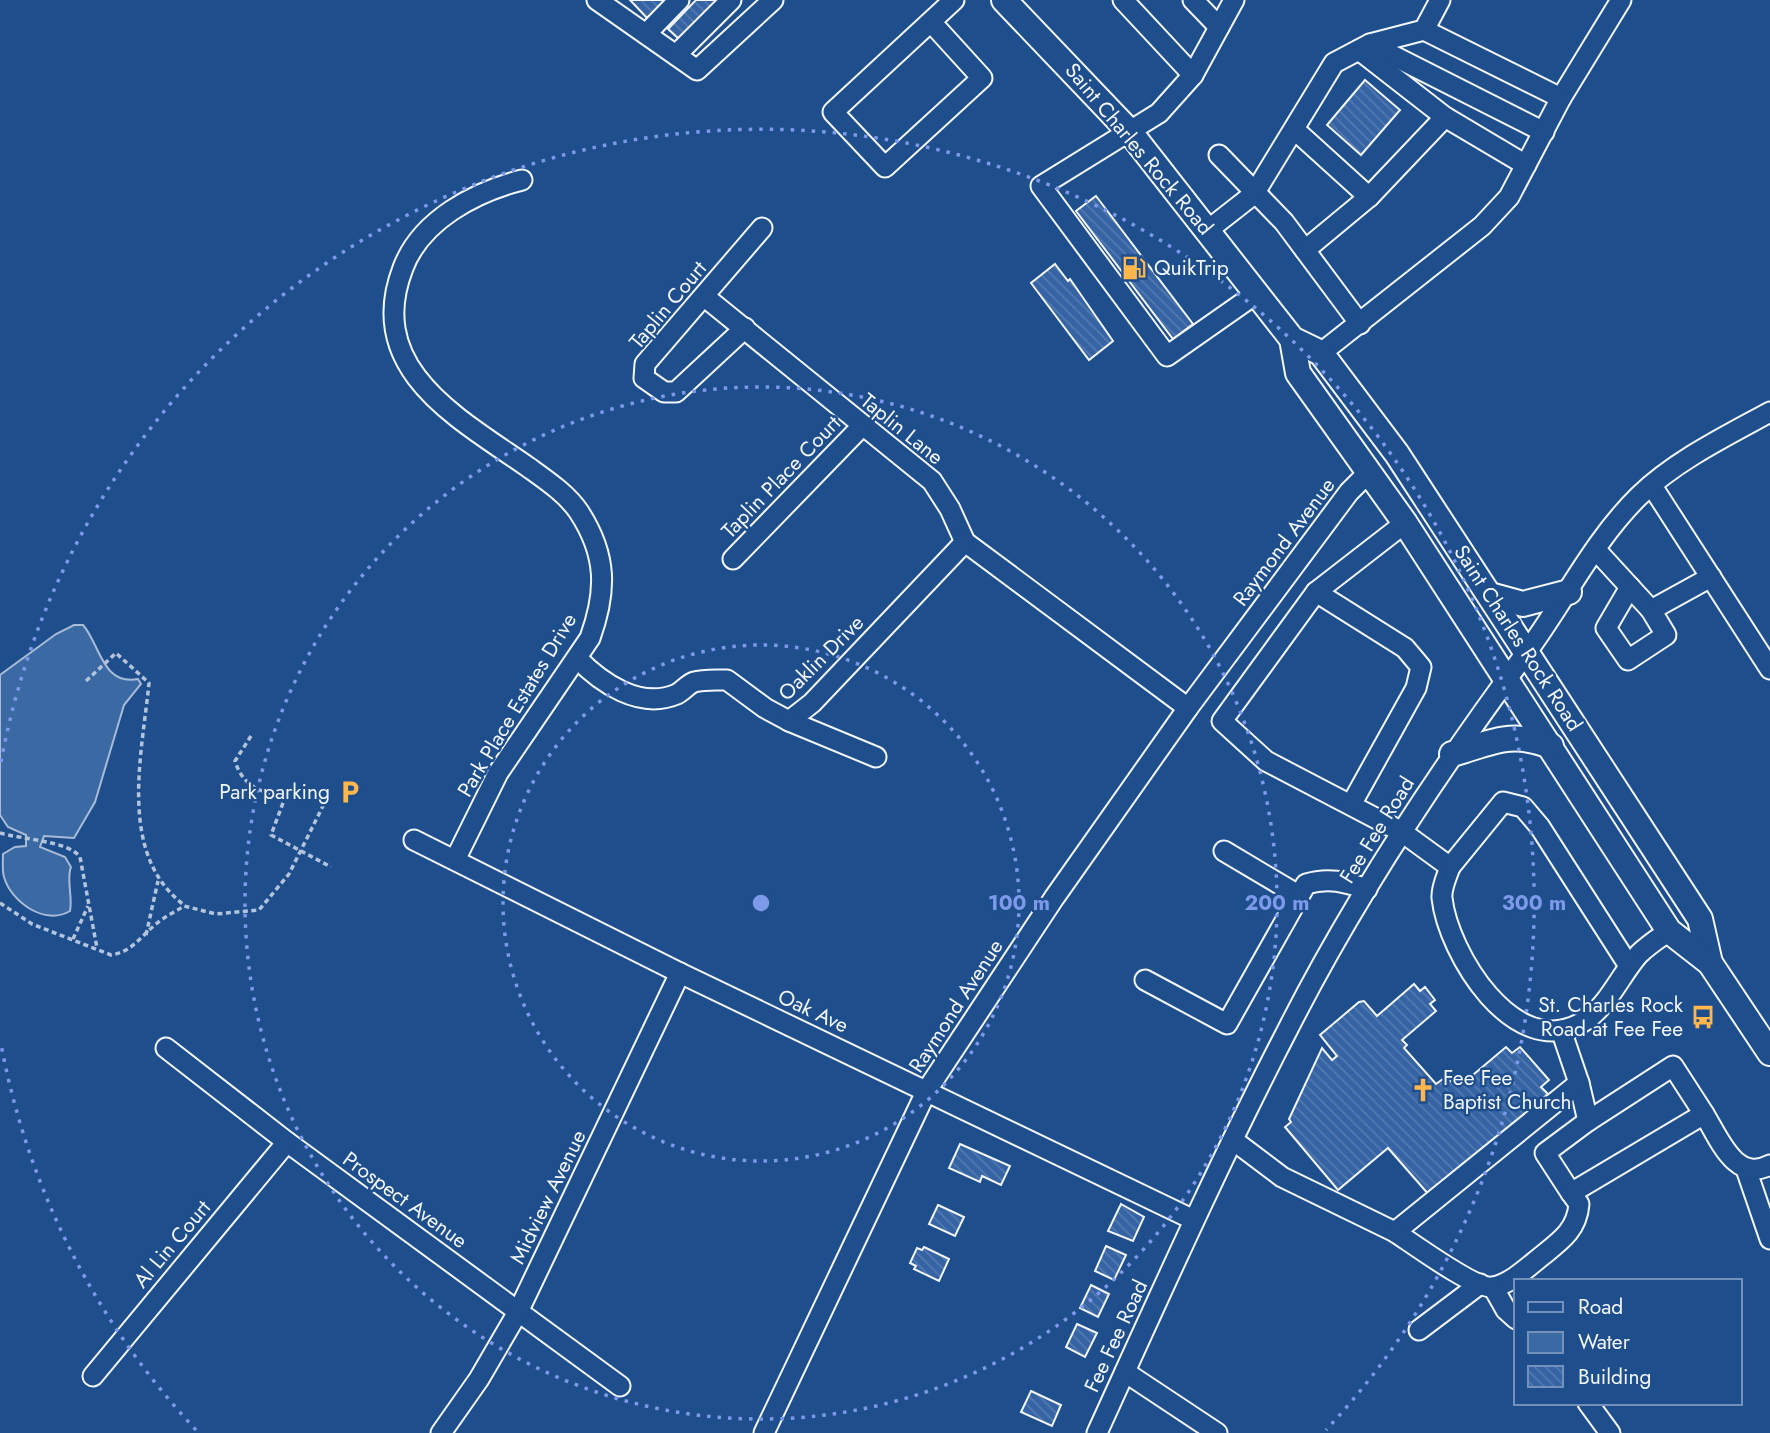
<svg xmlns="http://www.w3.org/2000/svg" width="1770" height="1433" viewBox="0 0 1770 1433" font-family="Jost,sans-serif">
	<style>
		.water { fill: #3b69a3; stroke: #a8bbd7; stroke-width: 2 }
		.building { fill: url(#building-back-hatch); stroke: #f2f6ff; stroke-width: 2 }
		.lines { fill: none; stroke-linecap: round; stroke-linejoin: round }
		.minor-casing { stroke: #f2f6ff; stroke-width: 23 }
		.major-casing { stroke: #f2f6ff; stroke-width: 28 }
		.path { stroke: #b3c4dc; stroke-width: 3.5; stroke-dasharray: 5 3.5; stroke-linecap: butt }
		.minor { stroke: #1f4e8c; stroke-width: 19 }
		.major { stroke: #1f4e8c; stroke-width: 24 }
		.ring { fill: none; stroke: #7d9aea; stroke-width: 3.5; stroke-dasharray: 3.5 7 }
		.labels { text-anchor: middle; dominant-baseline: central; stroke-width: 5; stroke-linejoin: round; paint-order: stroke }
		.street-label { font-size: 21px; fill: #f2f6ff; stroke: #1f4e8c }
		.poi-label { font-size: 21px; fill: #f2f6ff; stroke: #1f4e8c; text-anchor: start }
		.centre { fill: #7d9aea; stroke: #1f4e8c; stroke-width: 3.5 }
		.ring-label { font-size: 21px; text-anchor: middle; font-weight: bold; fill: #7d9aea; stroke: #1f4e8c; stroke-width: 5; stroke-linejoin: round; paint-order: stroke }
	</style>
	<defs>
		<pattern id="building-back-hatch" width="6" height="6" patternUnits="userSpaceOnUse" patternTransform="scale(1.75)"><rect width="6" height="6" fill="#3563a3"/><path d="M-1 5l2 2M0 0l6 6M5-1l2 2" fill="none" stroke="#537ab1"/></pattern>
	</defs>
	<rect width="100%" height="100%" fill="#1f4e8c"/>
	<path class="water" d="M74,625H83C100,644 102,686 138,679L141,684L124,705L95,802L74,838L44,836L40,847L65,857L71,867C66,879 73,897 70,911C45,926 11,902 4,877C2,870 3,862 3,854L15,847L26,846V835L8,827L0,815V675L56,634Z"/>
	<g class="building">
		<polygon points="630,0 665,0 647,18"/>
		<polygon points="696,0 719,0 680,40 668,29"/>
		<polygon points="1365,80 1400,110 1361,155 1327,125"/>
		<polygon points="1096,196 1193,324 1173,339 1076,211"/>
		<polygon points="1055,264 1068,281 1070,279 1113,341 1089,360 1031,283"/>
		<polygon points="1414,984 1420,991 1425,987 1435,1000 1430,1004 1436,1011 1402,1040 1407,1045 1404,1048 1436,1084 1447,1076 1451,1081 1455,1078 1461,1085 1506,1047 1512,1053 1520,1047 1549,1080 1541,1087 1548,1094 1430,1196 1388,1148 1338,1190 1285,1127 1291,1122 1289,1119 1322,1048 1332,1060 1337,1056 1320,1035 1359,1002 1364,1001 1377,1016"/>
		<polygon points="960,1144 1010,1166 1001,1185 982,1176 980,1182 949,1168"/>
		<polygon points="1121,1204 1144,1217 1133,1241 1108,1231"/>
		<polygon points="938,1205 964,1217 955,1236 929,1224"/>
		<polygon points="1106,1246 1126,1255 1114,1280 1095,1271"/>
		<polygon points="924,1247 949,1259 939,1281 914,1269 916,1266 910,1263 917,1248 922,1250"/>
		<polygon points="1091,1285 1109,1294 1098,1317 1080,1308"/>
		<polygon points="1077,1324 1097,1333 1085,1357 1066,1347"/>
		<polygon points="1031,1391 1061,1405 1052,1426 1021,1412"/>
	</g>
	<g class="lines">
		<g class="minor-casing">
			<g id="minor">
				<polyline points="597,0 697,70 773,0"/>
				<polyline points="1123,0 1193,75"/>
				<polyline points="1193,0 1219,27"/>
				<polyline points="1234,0 1193,75 1159,113 1041,186 1167,356 1257,293"/>
				<polyline points="931,22 982,78 885,167 833,112 954,0"/>
				<polyline points="646,34 679,0"/>
				<polyline points="1370,44 1544,132"/>
				<polyline points="676,55 731,0"/>
				<polyline points="1561,98 1621,0"/>
				<polyline points="1445,117 1526,165"/>
				<polyline points="1295,130 1369,197 1445,117 1359,50"/>
				<polyline points="1219,155 1284,222 1360,324"/>
				<polyline points="1208,230 1254,194 1334,63 1370,44 1424,30 1440,0"/>
				<polyline points="1305,250 1369,197"/>
				<polyline points="705,297 932,481 950,509 965,542 1188,708"/>
				<polyline points="745,328 676,392 664,392 644,378 645,364 762,228"/>
				<polyline points="1321,353 1482,226 1509,197 1561,98 1424,30"/>
				<polyline points="1652,486 1770,669"/>
				<path d="M1405,523L1316,592L1222,721L1266,761L1402,832L1450,867C1447,876 1441,888 1442,898C1448,953 1514,1061 1581,1023C1607,1009 1620,975 1639,954C1648,945 1659,938 1669,931"/>
				<polyline points="1596,550 1651,610 1711,577"/>
				<polyline points="733,559 862,426"/>
				<polyline points="1630,587 1606,628 1628,660 1666,635 1651,610"/>
				<polyline points="1316,592 1405,648 1421,667 1416,688 1352,803"/>
				<path d="M577,658C601,683 640,710 677,694C683,691 688,684 694,682C704,679 717,680 727,680L765,708L789,721L812,703L965,542"/>
				<polyline points="789,721 876,757"/>
				<polyline points="414,840 680,973 1194,1220"/>
				<polyline points="1224,851 1298,895"/>
				<path d="M455,860L498,773L590,638C607,591 607,555 579,512C567,494 546,480 528,467C458,418 364,369 403,268C421,220 475,192 522,180"/>
				<polyline points="1450,867 1503,802 1523,807 1540,827 1629,966"/>
				<path d="M1145,980L1227,1024L1306,884C1329,877 1345,882 1367,889"/>
				<polyline points="166,1048 287,1142 620,1386"/>
				<polyline points="1579,1083 1588,1121 1673,1066 1704,1114"/>
				<polyline points="1233,1140 1282,1177 1395,1232 1579,1083 1561,1030"/>
				<polyline points="1746,1169 1770,1239"/>
				<polyline points="1571,1193 1545,1153 1588,1121"/>
				<path d="M1395,1232C1412,1243 1476,1290 1493,1287C1511,1284 1530,1265 1543,1255C1562,1240 1577,1229 1579,1204L1571,1193L1704,1114C1719,1138 1735,1183 1770,1165"/>
				<polyline points="1493,1287 1506,1310 1516,1319"/>
				<polyline points="1419,1330 1480,1284"/>
				<polyline points="1125,1372 1217,1433"/>
				<polyline points="93,1376 287,1142"/>
				<polyline points="1588,1403 1610,1433"/>
				<polyline points="441,1433 479,1379 518,1312 680,973"/>
				<polyline points="764,1433 927,1090 1054,898 1188,708 1349,492 1370,471"/>
				<path d="M1097,1433C1159,1297 1220,1160 1289,1027C1356,895 1438,772 1526,653C1564,602 1593,541 1639,496C1675,461 1726,436 1770,412"/>
			</g>
		</g>
		<g class="major-casing">
			<g id="major">
				<polyline points="1004,0 1129,131 1292,339 1321,353 1397,454 1700,919 1710,963"/>
				<polyline points="1292,339 1298,373 1405,523 1669,931 1710,963 1770,1053"/>
				<polyline points="1490,595 1523,604 1569,592"/>
				<path d="M1452,754C1491,743 1510,730 1551,746"/>
			</g>
		</g>
		<g class="path">
			<path d="M86,681L116,653L149,683C142,755 117,854 184,905"/>
			<path d="M251,736L235,761C245,793 271,795 300,796"/>
			<polyline points="286,795 271,835 331,867"/>
			<path d="M0,833C20,839 69,841 80,857L97,948"/>
			<path d="M0,903L32,924L111,955C132,952 141,936 156,924C164,917 175,912 184,906L216,914L259,910L289,874L325,802"/>
			<polyline points="146,935 158,881"/>
			<polyline points="73,939 88,906"/>
		</g>
		<use href="#minor" class="minor"/>
		<use href="#major" class="major"/>
	</g>
	<g class="ring">
		<circle cx="761" cy="903" r="258"/>
		<circle cx="761" cy="903" r="516"/>
		<path d="M196 1430A773 773 0 0 1 1 1044M1 762A773 773 0 1 1 1326 1430"/>
	</g>
	<defs>
		<g id="fuel-bare" transform="scale(1.89)"><path d="M-5.5-6h7V0h2V4h1.3V-2.5L3-4.5l.8-.8L6-3V5H2.5V1h-1V6h-7ZM-4.2-4.7v3.2H.2V-4.7Z" fill="#ffb74d" stroke="#1f4e8c" stroke-width="2.5" paint-order="stroke"/></g>
		<g id="parking-bare" transform="scale(1.89)"><path d="M-3.5-5.5H1a3.5 3.5 0 0 1 0 7H-1V5.5H-3.5ZM-1-3.4V-.6H.8a1.4 1.4 0 0 0 0-2.8Z" fill="#ffb74d" stroke="#1f4e8c" stroke-width="2.5" paint-order="stroke"/></g>
		<g id="bus-bare" transform="scale(1.89)"><path d="M-5-6H5V4H4V6H2V4H-2V6H-4V4H-5ZM-3.5-4V0h7V-4ZM-3.5 1.2v1.5H-2V1.2ZM2 1.2v1.5H3.5V1.2Z" fill="#ffb74d" stroke="#1f4e8c" stroke-width="2.5" paint-order="stroke"/></g>
		<g id="church-bare" transform="scale(1.89)"><path d="M-1.2-6h2.4v3.5h3.3v2.4h-3.3V6h-2.4V-.1h-3.3v-2.4h3.3Z" fill="#ffb74d" stroke="#1f4e8c" stroke-width="2.5" paint-order="stroke"/></g>
	</defs>
	<g fill-rule="evenodd">
		<use href="#fuel-bare" x="1134" y="268"/>
		<use href="#parking-bare" x="350" y="792"/>
		<use href="#bus-bare" x="1703" y="1017"/>
		<use href="#church-bare" x="1423" y="1090"/>
	</g>
	<g class="labels">
		<g class="street-label">
			<text transform="translate(1139 149) rotate(50)">Saint Charles Rock Road</text>
			<text transform="translate(668 305) rotate(-50)">Taplin Court</text>
			<text transform="translate(902 429) rotate(39)">Taplin Lane</text>
			<text transform="translate(781 477) rotate(-46)">Taplin Place Court</text>
			<text transform="translate(1284 542) rotate(-53)">Raymond Avenue</text>
			<text transform="translate(1518 638) rotate(57)">Saint Charles Rock Road</text>
			<text transform="translate(821 658) rotate(-45)">Oaklin Drive</text>
			<text transform="translate(517 705) rotate(-59)">Park Place Estates Drive</text>
			<text transform="translate(1377 830) rotate(-58)">Fee Fee Road</text>
			<text transform="translate(956 1006) rotate(-57)">Raymond Avenue</text>
			<text transform="translate(813 1011) rotate(25)">Oak Ave</text>
			<text transform="translate(548 1197) rotate(-64)">Midview Avenue</text>
			<text transform="translate(405 1200) rotate(36)">Prospect Avenue</text>
			<text transform="translate(172 1244) rotate(-50)">Al Lin Court</text>
			<text transform="translate(1116 1336) rotate(-65)">Fee Fee Road</text>
		</g>
		<g class="poi-label">
			<text x="1154" y="268">QuikTrip</text>
			<text x="330" y="792" text-anchor="end">Park parking</text>
			<text x="1683" y="1005" text-anchor="end">St. Charles Rock<tspan x="1683" dy="24">Road at Fee Fee</tspan></text>
			<text x="1443" y="1078">Fee Fee<tspan x="1443" dy="24">Baptist Church</tspan></text>
		</g>
	</g>
	<circle cx="761" cy="903" r="10" class="centre"/>
	<g class="ring-label">
		<text x="1019" y="910">100 m</text>
		<text x="1277" y="910">200 m</text>
		<text x="1534" y="910">300 m</text>
	</g>
	<rect x="1514" y="1279" width="228" height="126" fill="#1f4e8c" stroke="#7391ba" stroke-width="2"/>
	<rect x="1528" y="1302" width="35" height="10" fill="#1f4e8c" stroke="#7391ba" stroke-width="2"/>
	<text x="1578" y="1314" font-size="21" fill="#f2f6ff">Road</text>
	<rect x="1528" y="1332" width="35" height="21" fill="#3b69a3" stroke="#7391ba" stroke-width="2"/>
	<text x="1578" y="1349" font-size="21" fill="#f2f6ff">Water</text>
	<rect x="1528" y="1366" width="35" height="21" fill="url(#building-back-hatch)" stroke="#7391ba" stroke-width="2"/>
	<text x="1578" y="1384" font-size="21" fill="#f2f6ff">Building</text>
</svg>
